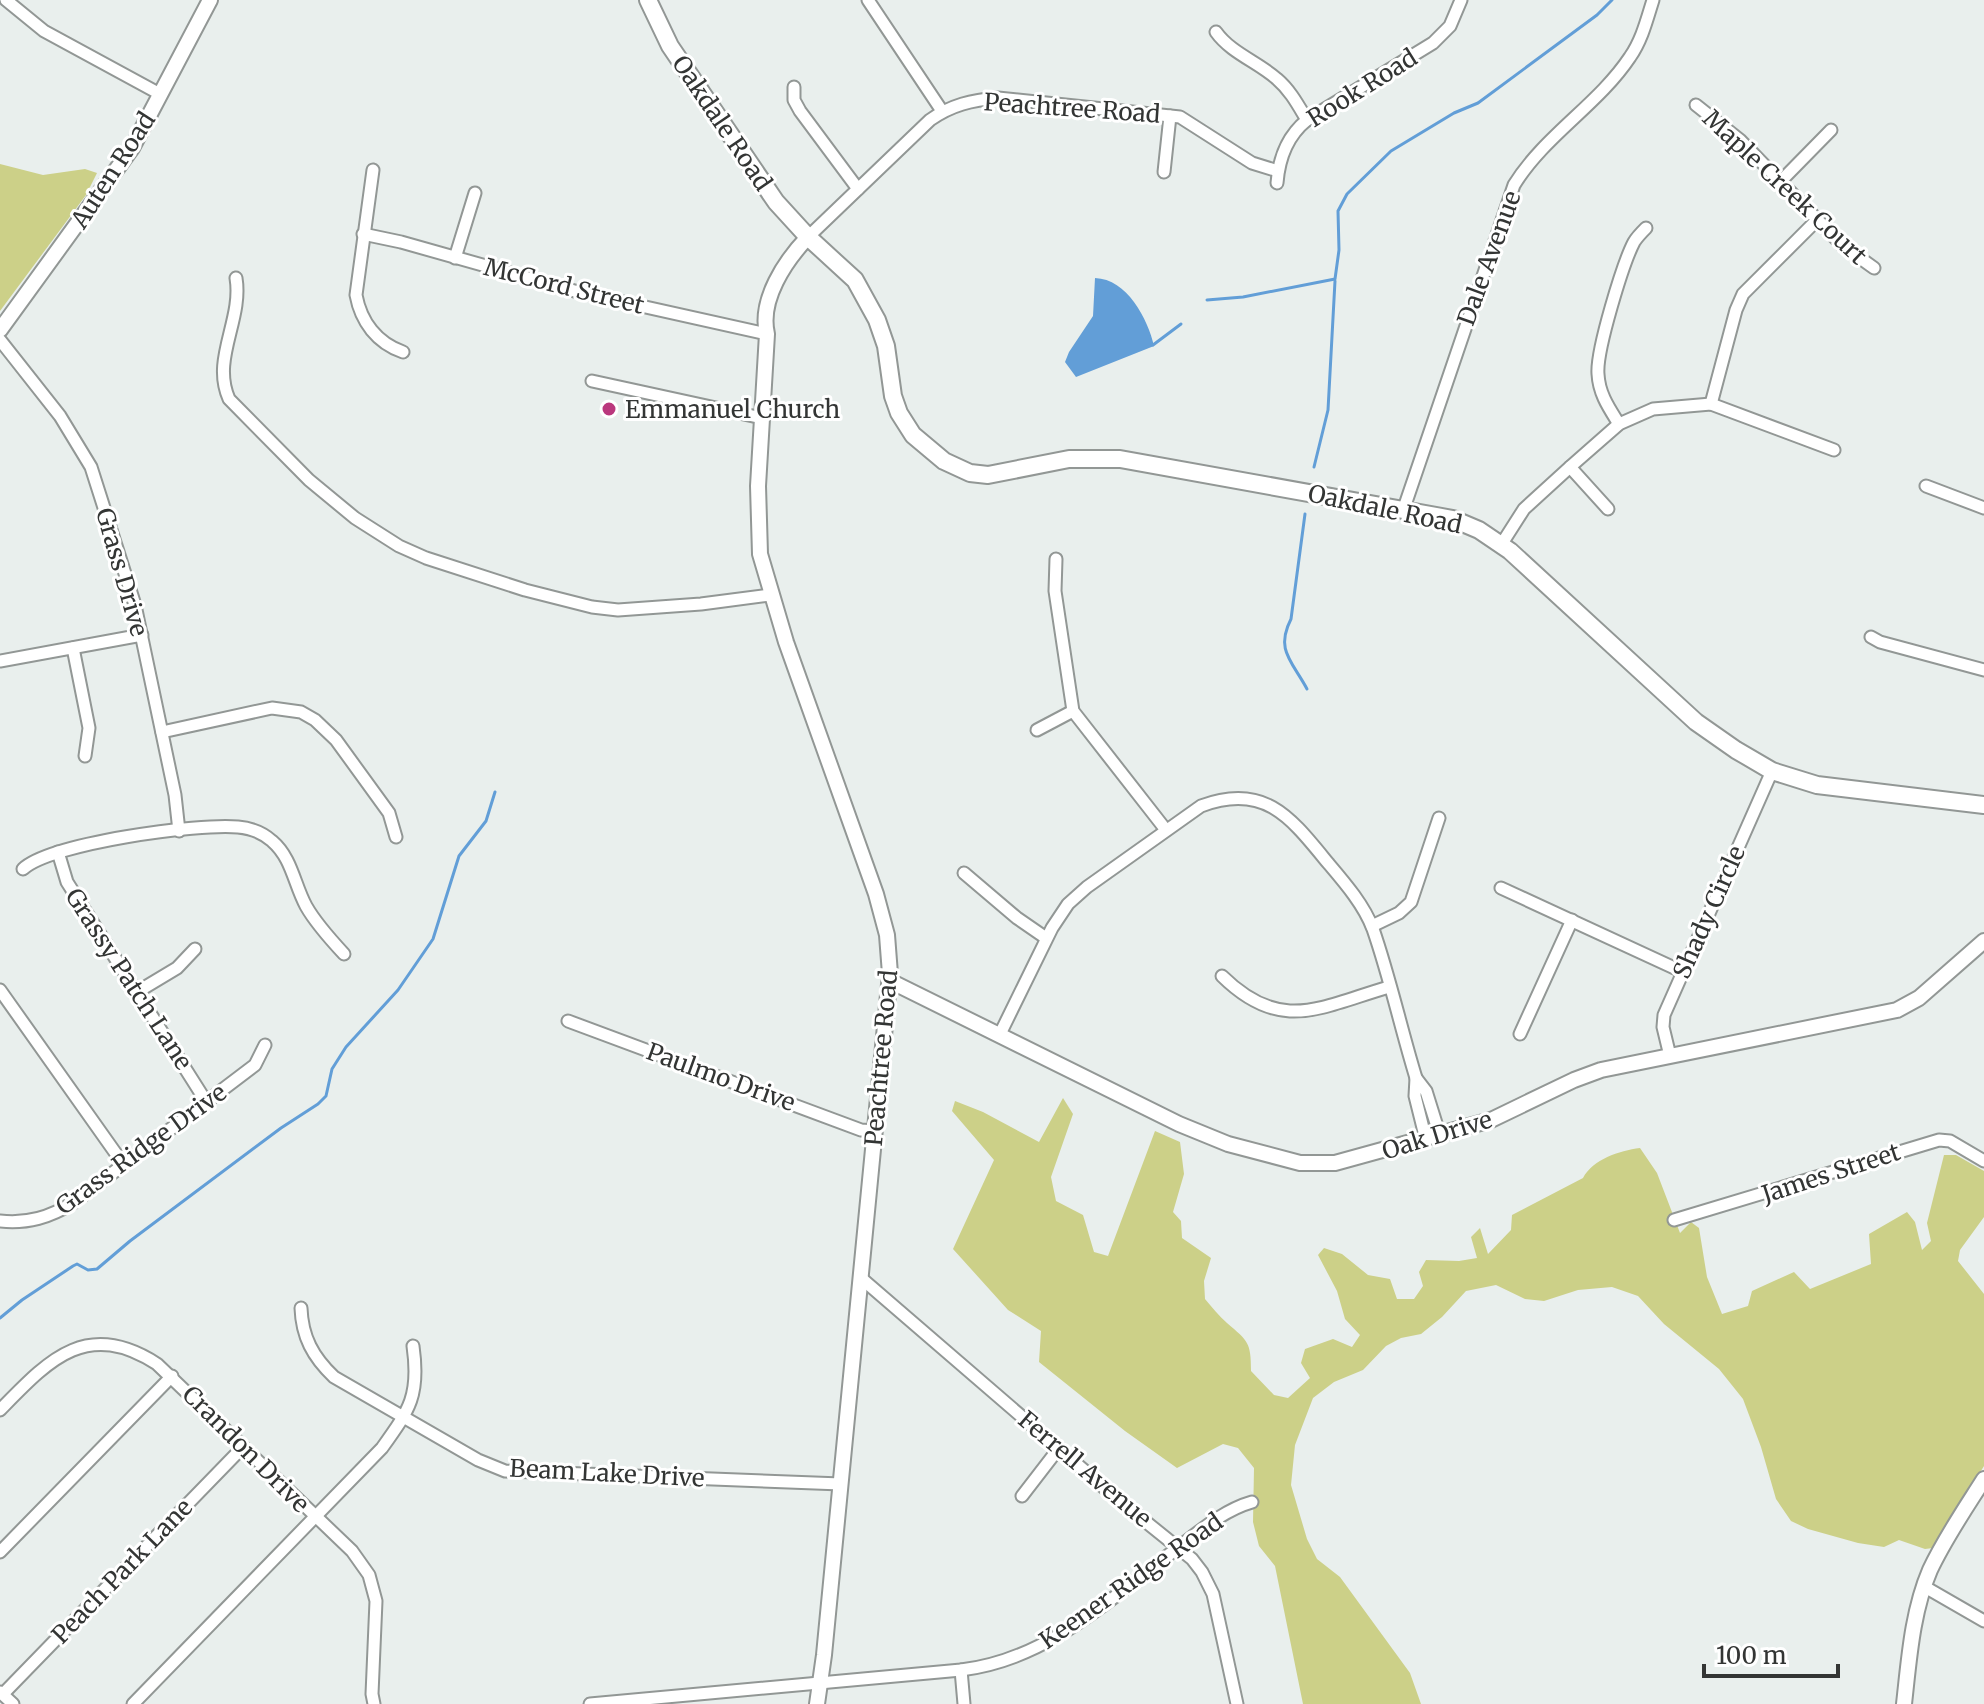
<svg xmlns="http://www.w3.org/2000/svg" width="1984" height="1704" viewBox="0 0 1984 1704" font-family="Merriweather,serif">
	<style>
		.green { fill: #ccd088 }
		.water { fill: #629ed7 }
		.lines { fill: none; stroke-linecap: round; stroke-linejoin: round }
		.stream { stroke: #629ed7; stroke-width: 3 }
		.minor-casing { stroke: #929795; stroke-width: 15 }
		.tertiary-casing { stroke: #929795; stroke-width: 18 }
		.secondary-casing { stroke: #929795; stroke-width: 20 }
		.minor { stroke: #fff; stroke-width: 11 }
		.tertiary { stroke: #fff; stroke-width: 14 }
		.secondary { stroke: #fff; stroke-width: 16 }
		.poi-dot { fill: #ba377d; stroke: #fff; stroke-width: 3 }
		.labels { text-anchor: middle; dominant-baseline: central; stroke-width: 6; stroke-linejoin: round; paint-order: stroke }
		.street-label { font-size: 24px; fill: #333534; stroke: #fff }
		.poi-label { font-size: 24px; fill: #333534; stroke: #fff; text-anchor: start }
	</style>
	<rect width="100%" height="100%" fill="#e9efed"/>
	<g class="green">
		<polygon points="0,164 43,175 85,169 97,173 86,195 0,311"/>
		<path d="M1063,1098L1073,1114L1051,1177L1056,1201L1083,1215L1094,1252L1108,1256L1155,1131L1180,1142L1184,1174L1173,1212L1181,1221L1182,1238L1211,1258L1204,1281L1205,1299C1212,1307 1219,1316 1227,1323C1248,1341 1251,1342 1251,1371L1274,1395L1288,1398L1310,1378L1301,1363L1305,1349L1333,1339L1352,1347L1360,1335L1345,1319L1337,1291L1318,1255L1324,1248L1342,1254L1368,1275L1390,1279L1397,1299H1414L1423,1286L1419,1272L1426,1260L1459,1261L1477,1258L1471,1237L1480,1228L1488,1254L1511,1230L1512,1215L1583,1178C1593,1159 1619,1151 1640,1148L1657,1173L1680,1233L1691,1222L1699,1228L1707,1277L1722,1314L1748,1306L1752,1291L1794,1272L1810,1289L1871,1264L1869,1234L1907,1212L1915,1222L1922,1250L1931,1241L1927,1223L1944,1155H1956L1984,1171V1217L1960,1250L1958,1261L1984,1294V1466L1933,1548L1925,1549L1899,1540L1884,1547L1858,1543L1808,1529L1791,1521L1776,1499L1761,1447L1743,1399L1719,1369L1664,1324L1638,1296L1612,1287L1578,1290L1544,1301L1525,1299L1496,1285L1466,1291L1442,1317L1421,1334L1401,1338L1386,1346L1363,1370L1334,1382L1313,1398L1295,1445L1291,1485L1307,1539L1317,1559L1340,1577L1410,1673L1421,1704H1303L1275,1566L1259,1546L1253,1522L1254,1468L1238,1448L1223,1444L1177,1468L1125,1431L1039,1362L1041,1331L1008,1310L953,1249L994,1160L952,1111L955,1101L983,1112L1039,1142Z"/>
	</g>
	<path class="water" d="M1095,278C1127,279 1148,319 1154,346L1076,377L1065,362L1069,352L1093,316Z"/>
	<g class="lines">
		<g class="stream">
			<polyline points="1207,300 1243,297 1335,279 1339,250 1338,211 1347,194 1391,151 1454,113 1478,103 1597,15 1612,0"/>
			<polyline points="1153,345 1181,324"/>
			<polyline points="1314,467 1328,410 1335,281"/>
			<path d="M1305,514L1291,619C1275,650 1292,661 1307,689"/>
			<polyline points="0,1318 22,1300 73,1266 77,1264 88,1270 97,1269 130,1241 281,1128 318,1104 326,1096 332,1069 346,1047 398,990 433,939 459,856 486,821 495,792"/>
		</g>
		<g class="minor-casing">
			<g id="minor">
				<polyline points="6,0 44,31 160,94"/>
				<polyline points="868,0 942,111"/>
				<path d="M1216,32C1231,53 1258,62 1277,79C1290,90 1298,105 1307,120"/>
				<polyline points="794,87 794,100 800,111 858,189"/>
				<polyline points="1696,105 1740,140 1842,245 1874,268"/>
				<path d="M373,170L356,295C361,322 377,343 403,352"/>
				<polyline points="1164,172 1170,116"/>
				<path d="M1277,183C1279,158 1287,136 1307,120L1433,43L1450,26L1461,0"/>
				<polyline points="1779,183 1831,130"/>
				<polyline points="363,234 401,242 578,292 767,334"/>
				<path d="M808,237L930,120C951,105 972,100 998,98L1180,117L1252,163L1278,171"/>
				<polyline points="455,258 475,193"/>
				<path d="M236,278C243,320 211,359 229,399L309,480L355,518L399,546L426,558L525,590L592,607L618,610L701,604L770,595"/>
				<polyline points="0,340 60,416 91,467 135,605 175,795 179,831"/>
				<polyline points="592,381 762,418"/>
				<polyline points="1711,404 1736,310 1743,294 1817,220"/>
				<path d="M1619,424C1609,408 1599,394 1598,374C1596,351 1623,263 1634,242C1637,237 1642,232 1646,228"/>
				<polyline points="1570,467 1608,509"/>
				<polyline points="1926,486 1984,508"/>
				<path d="M1404,508L1514,185C1545,135 1598,105 1630,57C1642,40 1647,19 1653,0"/>
				<polyline points="1501,545 1524,509 1570,467 1619,424 1653,409 1711,404 1834,450"/>
				<polyline points="1056,559 1055,591 1073,711 1166,830"/>
				<polyline points="1871,637 1880,642 1984,670"/>
				<polyline points="73,648 89,728 85,756"/>
				<polyline points="0,661 142,635"/>
				<polyline points="1037,730 1073,711"/>
				<polyline points="162,732 272,708 301,712 315,720 336,740 389,813 396,837"/>
				<polyline points="58,852 67,882 207,1103"/>
				<path d="M23,869C51,843 199,823 238,827C250,828 263,833 272,841C292,858 294,884 306,906C315,922 331,940 344,954"/>
				<polyline points="964,873 1017,918 1046,938"/>
				<polyline points="1501,888 1683,972"/>
				<polyline points="1372,926 1399,913 1411,902 1439,818"/>
				<path d="M1222,976C1281,1034 1320,1007 1389,987"/>
				<polyline points="0,990 124,1165"/>
				<polyline points="137,992 177,968 195,949"/>
				<polyline points="568,1021 861,1130 875,1131"/>
				<path d="M1000,1034L1052,928L1068,904L1087,887L1201,806C1265,782 1291,818 1328,863C1345,883 1364,905 1373,929C1390,978 1401,1029 1416,1078"/>
				<polyline points="1520,1034 1572,920"/>
				<polyline points="1670,1056 1663,1027 1664,1015 1772,771"/>
				<polyline points="1426,1140 1415,1096 1416,1078 1426,1091 1440,1136"/>
				<polyline points="1674,1220 1939,1140 1950,1141 1984,1161"/>
				<path d="M0,1221C28,1224 50,1217 73,1203L255,1065L265,1045"/>
				<polyline points="861,1278 1115,1497 1192,1559 1202,1572 1213,1594 1237,1704"/>
				<path d="M301,1308C302,1337 313,1357 334,1377L478,1460L505,1471L841,1484"/>
				<path d="M0,1410C48,1361 86,1318 157,1364L352,1551L369,1575L376,1601L372,1694L374,1704"/>
				<polyline points="1022,1496 1059,1448"/>
				<polyline points="0,1552 172,1376"/>
				<polyline points="1925,1587 1984,1621"/>
				<polyline points="961,1670 964,1704"/>
				<polyline points="0,1692 13,1704"/>
				<polyline points="3,1694 242,1448"/>
				<path d="M133,1704L382,1448C410,1409 420,1395 413,1346"/>
				<path d="M590,1704L961,1670C1048,1660 1112,1597 1179,1547C1201,1530 1224,1510 1252,1502"/>
			</g>
		</g>
		<g class="tertiary-casing">
			<g id="tertiary">
				<path d="M808,237C785,261 759,300 767,334L758,486L760,554L786,642L876,894L887,935L890,974L824,1655L817,1704"/>
				<polyline points="0,330 132,148 210,0"/>
				<polyline points="890,981 1179,1124 1228,1144 1300,1163 1335,1163 1491,1120 1574,1080 1601,1070 1897,1010 1919,998 1984,941"/>
				<path d="M1904,1704C1909,1660 1912,1612 1930,1570C1945,1538 1965,1509 1984,1479"/>
			</g>
		</g>
		<g class="secondary-casing">
			<polyline id="secondary" points="648,0 670,46 776,202 808,237 855,280 877,320 886,346 893,396 899,413 913,435 944,461 970,473 988,475 1069,459 1120,459 1453,519 1479,530 1510,551 1696,722 1736,750 1772,771 1817,785 1984,805"/>
		</g>
		<use href="#minor" class="minor"/>
		<use href="#tertiary" class="tertiary"/>
		<use href="#secondary" class="secondary"/>
	</g>
	<circle class="poi-dot" cx="609" cy="409" r="8"/>
	<g class="labels">
		<g class="street-label">
			<text transform="translate(1362 88) rotate(-32)">Rook Road</text>
			<text transform="translate(1072 108) rotate(4)">Peachtree Road</text>
			<text transform="translate(722 123) rotate(56)">Oakdale Road</text>
			<text transform="translate(113 170) rotate(-57)">Auten Road</text>
			<text transform="translate(1785 187) rotate(43)">Maple Creek Court</text>
			<text transform="translate(1489 258) rotate(-70)">Dale Avenue</text>
			<text transform="translate(564 286) rotate(14)">McCord Street</text>
			<text transform="translate(1385 509) rotate(12)">Oakdale Road</text>
			<text transform="translate(122 572) rotate(74)">Grass Drive</text>
			<text transform="translate(1709 912) rotate(-66)">Shady Circle</text>
			<text transform="translate(129 979) rotate(57)">Grassy Patch Lane</text>
			<text transform="translate(881 1058) rotate(-85)">Peachtree Road</text>
			<text transform="translate(721 1077) rotate(20)">Paulmo Drive</text>
			<text transform="translate(1437 1135) rotate(-17)">Oak Drive</text>
			<text transform="translate(141 1149) rotate(-36)">Grass Ridge Drive</text>
			<text transform="translate(1831 1173) rotate(-18)">James Street</text>
			<text transform="translate(246 1449) rotate(45)">Crandon Drive</text>
			<text transform="translate(1085 1469) rotate(40)">Ferrell Avenue</text>
			<text transform="translate(607 1473) rotate(3)">Beam Lake Drive</text>
			<text transform="translate(122 1571) rotate(-46)">Peach Park Lane</text>
			<text transform="translate(1131 1581) rotate(-35)">Keener Ridge Road</text>
		</g>
		<g class="poi-label">
			<text x="625" y="409">Emmanuel Church</text>
		</g>
	</g>
	<path d="M1704 1664v12h134v-12" fill="none" stroke="#333534" stroke-width="4"/>
	<text x="1716" y="1664" font-size="24" fill="#333534" stroke="#ffffff" stroke-width="6" paint-order="stroke">100 m</text>
</svg>
